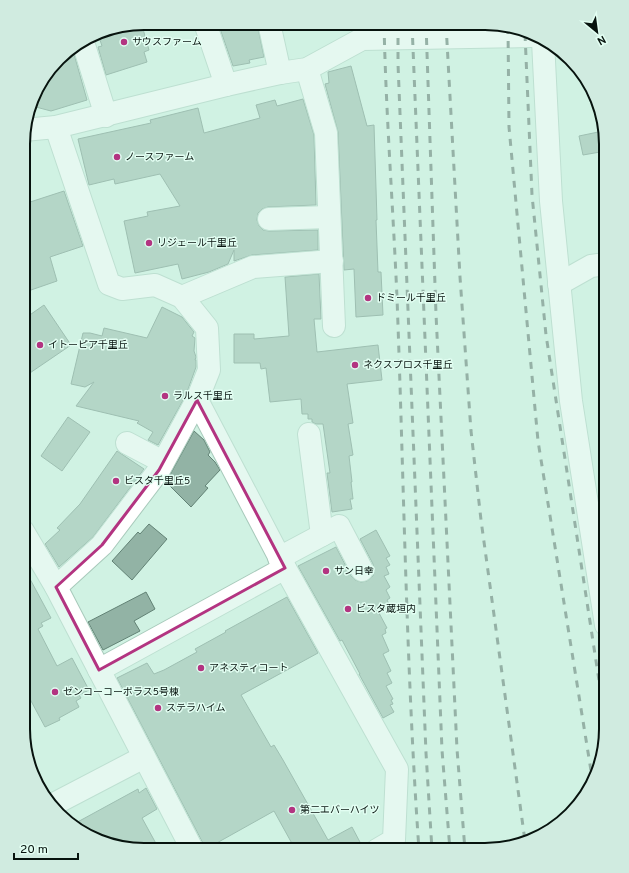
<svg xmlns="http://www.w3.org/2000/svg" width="629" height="873" viewBox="0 0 629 873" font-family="Overpass,'Noto Sans JP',sans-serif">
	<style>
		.building { fill: #92b3a5; stroke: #628275 }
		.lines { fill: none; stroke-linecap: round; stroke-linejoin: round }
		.minor-casing { stroke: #a8cabb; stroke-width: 24 }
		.minor { stroke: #fff; stroke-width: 22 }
		.rail { stroke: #4f635b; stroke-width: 3; stroke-dasharray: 7 7; stroke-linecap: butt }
		.marked { fill: none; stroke: #b33481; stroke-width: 3; stroke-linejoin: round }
		.poi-dot { fill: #b33481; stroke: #e2fef2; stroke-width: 1.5 }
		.labels { text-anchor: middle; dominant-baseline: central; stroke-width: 3; stroke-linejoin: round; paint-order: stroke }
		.poi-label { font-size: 10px; fill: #07130e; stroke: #e2fef2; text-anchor: start }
		.rim { fill: none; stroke: #07130e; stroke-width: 2 }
	</style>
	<rect width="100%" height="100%" fill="#d0f2e3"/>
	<g class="building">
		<polygon points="218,23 257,23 264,57 249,60 250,63 233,66"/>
		<polygon points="137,24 139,30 143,29 149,50 144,52 147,62 106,75 98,47 102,46 98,34 105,29"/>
		<polygon points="74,54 87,100 51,111 32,106 39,84 60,58"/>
		<polygon points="351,66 367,126 374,125 377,220 376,220 378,272 381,272 383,315 356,317 354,269 344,270 338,132 325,84 329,83 328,72"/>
		<polygon points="303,99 314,135 316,205 268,207 262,209 258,213 257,220 259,226 263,230 269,231 318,230 318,250 252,255 234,261 234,250 228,264 209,272 182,279 178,264 135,273 124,221 148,216 147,212 180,206 160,174 115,184 114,179 89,185 78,139 151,123 150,120 198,108 204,133 260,118 256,105 275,100 277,106"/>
		<polygon points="603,131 606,144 606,151 583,155 579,136"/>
		<polygon points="64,191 83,246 50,257 57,281 31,290 24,268 24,204"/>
		<polygon points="319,274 321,319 314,319 317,352 378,345 382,380 347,384 353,423 348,424 353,455 349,456 352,482 351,482 353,499 350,499 352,509 332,512 327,473 330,473 323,424 316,424 312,422 312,419 308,419 308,414 302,414 301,399 270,402 266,368 261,369 260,363 234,363 234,334 254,334 254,339 289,336 285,277"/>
		<polygon points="44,305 71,345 24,377 24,319"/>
		<polygon points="162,307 182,317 194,332 192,336 195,338 194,351 196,357 195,360 196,360 196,367 186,395 158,445 148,440 153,432 137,423 139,421 76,406 94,382 85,387 71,384 83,333 90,333 102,336 104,328 147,338"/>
		<polygon points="68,417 90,432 62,471 41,456"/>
		<polygon points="194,431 204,440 210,452 208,455 215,462 220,470 205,486 208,488 191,507 166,482"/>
		<polygon points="117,451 144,469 93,537 59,567 45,544 60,530 57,528 80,504"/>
		<polygon points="149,524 167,539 132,580 112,561 138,532 140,534"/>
		<polygon points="376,530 390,556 386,558 390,565 386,567 389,574 384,576 390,587 386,590 390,598 387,600 390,606 379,613 387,628 385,629 386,633 382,635 389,651 383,654 391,671 387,673 392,683 386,686 393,699 391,700 393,704 390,705 394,712 383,718 359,674 360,674 342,640 340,641 298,566 336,547 351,576 355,580 361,582 367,581 373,576 374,570 373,564 360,539"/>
		<polygon points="23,566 51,618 41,623 43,626 38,629 57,666 72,658 89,690 79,695 81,698 76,701 79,707 59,718 60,720 45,727 23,686"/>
		<polygon points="146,592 155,609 134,621 140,631 103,650 88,622"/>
		<polygon points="287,597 318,653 241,695 271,747 274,745 283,760 328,840 352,827 361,844 350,850 295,849 274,811 206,849 117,678 147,663 154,674 164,670 197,652 195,649 226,632 225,631"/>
		<polygon points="146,788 157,809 142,818 159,849 128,849 76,830 72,825 138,789 139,793"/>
	</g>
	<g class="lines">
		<g class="minor-casing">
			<g id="minor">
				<polyline points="205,23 226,85"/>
				<polyline points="269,23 280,73"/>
				<polyline points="543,41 551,201 571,401 606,625"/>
				<polyline points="83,42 106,116"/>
				<polyline points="307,69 326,133 334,326"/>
				<polyline points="56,127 109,284 122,289 155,285 182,297 207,328 209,370 197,400 285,568 397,769 394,840 377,850"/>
				<polyline points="24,130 56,127 226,85 280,73 307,69 362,39 531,36"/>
				<polyline points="269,219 329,217"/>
				<polyline points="559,284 591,266 606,264"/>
				<polyline points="182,297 253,267 332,261"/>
				<polyline points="309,434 322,535"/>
				<polyline points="127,443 163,462"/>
				<polyline points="23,531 56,587 192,849"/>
				<polyline points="279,558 339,526 362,570"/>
				<polyline points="56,587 102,545 159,470 197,400"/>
				<polyline points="99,670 285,568"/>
				<polyline points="54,804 144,757"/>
			</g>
		</g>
		<use href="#minor" class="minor"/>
		<g class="rail">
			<path d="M384,24C386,115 393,206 397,298C404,482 406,666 419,850"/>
			<polyline points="398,24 398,64 426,753 432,850"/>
			<polyline points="412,24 442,750 450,850"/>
			<polyline points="426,24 436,314 457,749 465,850"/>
			<polyline points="446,24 460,277 471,431 481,520 525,841"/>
			<polyline points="508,27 509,127 538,441 592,777"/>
			<polyline points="525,34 532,195 546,335 606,726"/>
		</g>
	</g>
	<path d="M0 0H629V873H0ZM197,400L285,568L99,670L56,587L102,545L159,470Z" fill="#d0f2e3" fill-opacity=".55" fill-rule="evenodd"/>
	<path class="marked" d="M197,400L285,568L99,670L56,587L102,545L159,470Z"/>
	<g class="poi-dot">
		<circle cx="124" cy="42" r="4"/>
		<circle cx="117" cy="157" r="4"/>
		<circle cx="149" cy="243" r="4"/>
		<circle cx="368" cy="298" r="4"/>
		<circle cx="40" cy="345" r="4"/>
		<circle cx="355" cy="365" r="4"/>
		<circle cx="165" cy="396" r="4"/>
		<circle cx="116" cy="481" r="4"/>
		<circle cx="326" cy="571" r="4"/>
		<circle cx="348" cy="609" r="4"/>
		<circle cx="201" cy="668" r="4"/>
		<circle cx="55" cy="692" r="4"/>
		<circle cx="158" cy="708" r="4"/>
		<circle cx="292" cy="810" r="4"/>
	</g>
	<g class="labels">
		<g class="poi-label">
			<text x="132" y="42">サウスファーム</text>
			<text x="125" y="157">ノースファーム</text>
			<text x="157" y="243">リジェール千里丘</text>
			<text x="376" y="298">ドミール千里丘</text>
			<text x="48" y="345">イトーピア千里丘</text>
			<text x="363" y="365">ネクスプロス千里丘</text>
			<text x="173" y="396">ラルス千里丘</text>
			<text x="124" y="481">ビスタ千里丘5</text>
			<text x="334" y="571">サン日幸</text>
			<text x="356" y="609">ビスタ蔵垣内</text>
			<text x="209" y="668">アネスティコート</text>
			<text x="63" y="692">ゼンコーコーポラス5号棟</text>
			<text x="166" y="708">ステラハイム</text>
			<text x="300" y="810">第二エバーハイツ</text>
		</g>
	</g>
	<path d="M0 0H629V873H0ZM144 30H485A114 114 0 0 1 599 144V729A114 114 0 0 1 485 843H144A114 114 0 0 1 30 729V144A114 114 0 0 1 144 30Z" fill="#d0ebe0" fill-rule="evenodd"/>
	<path class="rim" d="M144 30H485A114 114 0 0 1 599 144V729A114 114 0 0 1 485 843H144A114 114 0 0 1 30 729V144A114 114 0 0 1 144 30Z"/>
	<g transform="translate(597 32) rotate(151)" stroke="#e2fef2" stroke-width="3" paint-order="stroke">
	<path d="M0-3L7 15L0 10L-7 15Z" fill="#07130e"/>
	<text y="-6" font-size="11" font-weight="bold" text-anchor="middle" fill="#07130e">N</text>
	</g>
	<path d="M14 853v6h64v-6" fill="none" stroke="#07130e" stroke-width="2"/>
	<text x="20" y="853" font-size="12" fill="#07130e" stroke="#e2fef2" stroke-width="3" paint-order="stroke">20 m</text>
</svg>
